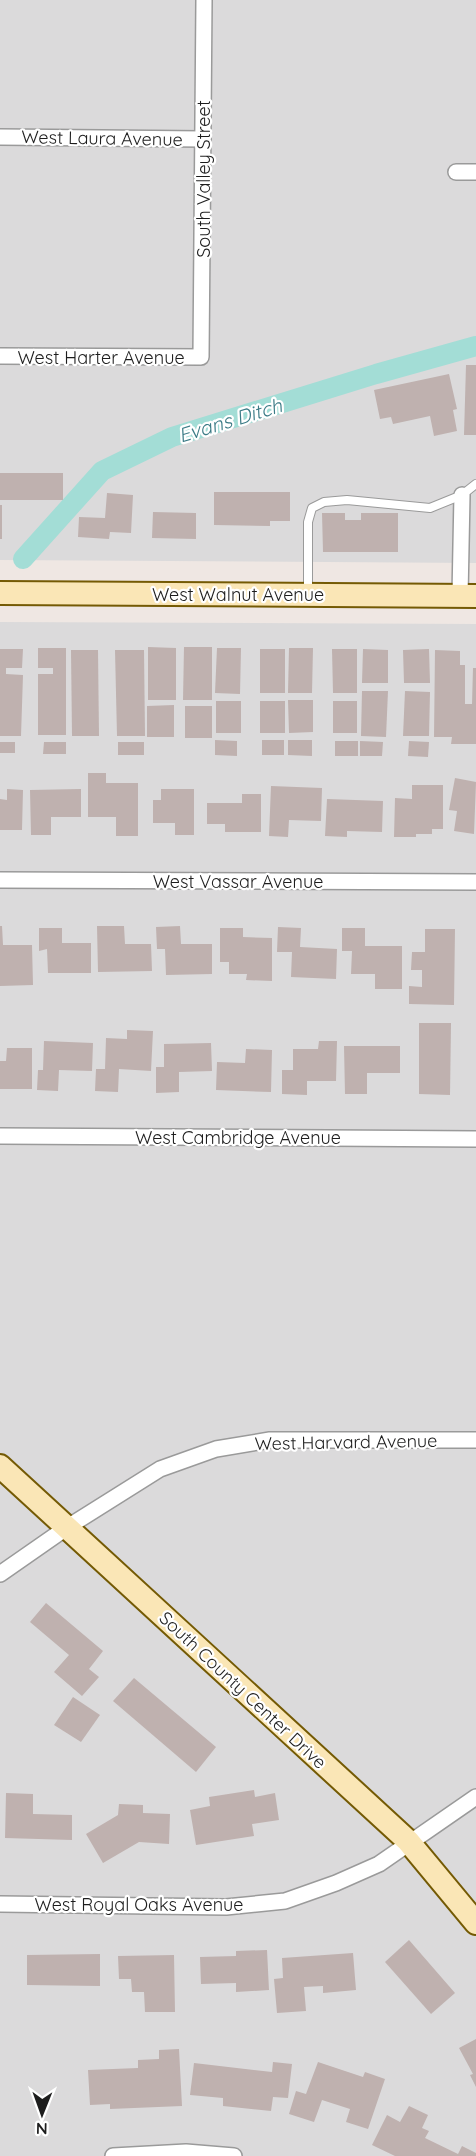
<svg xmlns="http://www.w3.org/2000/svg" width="476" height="2156" viewBox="0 0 476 2156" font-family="Quicksand,sans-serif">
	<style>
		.residential { fill: #dbdadb }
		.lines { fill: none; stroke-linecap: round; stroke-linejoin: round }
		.canal { stroke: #a3ddd6; stroke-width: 20 }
		.building { fill: #bfb1af }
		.lane-casing { stroke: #9a9a9a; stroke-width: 10 }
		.street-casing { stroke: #9a9a9a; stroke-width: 18 }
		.secondary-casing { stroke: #745a04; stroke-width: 26 }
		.lane { stroke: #fff; stroke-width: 8 }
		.street { stroke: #fff; stroke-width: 15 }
		.secondary { stroke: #fae6b6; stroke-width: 22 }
		.labels { text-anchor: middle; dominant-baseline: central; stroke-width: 4.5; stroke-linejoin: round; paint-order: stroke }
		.street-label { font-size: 18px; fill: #1d1d1d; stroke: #fff }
		.water-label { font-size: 20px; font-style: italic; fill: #3b7b86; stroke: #fff }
	</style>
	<rect width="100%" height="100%" fill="#efe7e3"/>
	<g class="residential">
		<polygon points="0,0 476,0 476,563 0,560"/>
		<polygon points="0,622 476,624 476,2156 0,2156"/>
	</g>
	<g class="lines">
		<polyline class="canal" points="23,559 102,471 172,437 376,374 476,346"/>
	</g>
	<g class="building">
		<polygon points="466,365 476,365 476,435 464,435"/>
		<polygon points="449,374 457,409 453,410 457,431 434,436 430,416 393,424 391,417 380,419 374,390"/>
		<rect x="0" y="473" width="63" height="27"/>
		<polygon points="214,492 290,492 290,521 270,521 270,526 214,525"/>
		<polygon points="107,493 133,495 131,533 110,532 109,539 78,537 79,517 105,518"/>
		<rect x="0" y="505" width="2" height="34"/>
		<polygon points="153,512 196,513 196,539 152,538"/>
		<polygon points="322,513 345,513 345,520 361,520 361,513 398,513 398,552 323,552"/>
		<polygon points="148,647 176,648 176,700 148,700"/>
		<polygon points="184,647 212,647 212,700 183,700"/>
		<polygon points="38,648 66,648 66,735 38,735 38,674 53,674 53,668 38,668"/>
		<polygon points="217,648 241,648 240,694 215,693"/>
		<polygon points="289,648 313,648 312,693 288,693"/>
		<polygon points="0,649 23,649 22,668 6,668 6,674 23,675 21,736 0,736"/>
		<rect x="260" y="649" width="25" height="44"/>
		<polygon points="332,649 357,649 357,693 333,693"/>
		<polygon points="363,649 388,650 388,683 362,683"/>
		<polygon points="429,649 430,683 404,683 403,650"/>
		<polygon points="71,650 98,650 99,736 72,736"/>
		<polygon points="115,650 144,650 145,736 117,736"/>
		<polygon points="435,650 460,651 460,665 465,665 465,704 472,704 473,668 476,668 476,744 451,744 452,737 434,737"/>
		<polygon points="362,691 388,691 386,737 361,736"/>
		<polygon points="405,691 430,692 429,736 403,736"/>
		<polygon points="288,700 313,700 313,732 289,733"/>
		<rect x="216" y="701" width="25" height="32"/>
		<rect x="260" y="701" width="25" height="32"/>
		<rect x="333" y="701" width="24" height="32"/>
		<polygon points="174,705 174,737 147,737 147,706"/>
		<rect x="185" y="706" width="27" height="32"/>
		<polygon points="215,740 237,741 237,756 215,755"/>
		<rect x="262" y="740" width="22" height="15"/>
		<polygon points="288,740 312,740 312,756 288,755"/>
		<rect x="335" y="741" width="23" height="15"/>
		<polygon points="360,741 383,742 382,756 360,756"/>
		<polygon points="409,741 429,742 428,757 408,756"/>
		<rect x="0" y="742" width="15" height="11"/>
		<polygon points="44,742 66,742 66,754 43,754"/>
		<rect x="118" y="742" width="26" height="13"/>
		<polygon points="88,773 106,773 106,783 138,783 138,836 116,836 116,817 88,817"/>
		<polygon points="455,778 476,782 474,834 454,831 457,811 449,810"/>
		<polygon points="412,785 443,785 443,829 432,829 432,834 416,834 416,837 394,837 395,798 412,799"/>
		<polygon points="271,786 322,788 321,821 289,820 288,837 269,836"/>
		<polygon points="7,789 23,790 22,830 0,830 0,799 7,800"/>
		<polygon points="81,789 81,817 51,817 51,835 31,835 30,790"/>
		<polygon points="161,789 194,789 194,835 175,835 175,823 153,823 153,800 161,800"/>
		<polygon points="242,794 261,794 261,832 225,832 225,824 207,824 207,803 242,803"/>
		<polygon points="327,799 383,801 382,832 347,831 347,837 325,836"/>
		<polygon points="0,926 2,926 3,945 32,945 33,985 0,986"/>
		<polygon points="97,926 124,926 125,944 151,944 152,971 98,972"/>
		<polygon points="180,926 181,944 212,944 212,974 166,975 165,949 157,949 156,927"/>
		<polygon points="278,927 301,928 300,947 337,949 336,979 291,977 292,952 277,952"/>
		<polygon points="39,928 62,928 62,943 91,943 91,973 48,973 47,949 39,951"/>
		<polygon points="220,928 243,928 243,937 272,938 272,981 246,980 247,974 229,974 229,962 220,962"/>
		<polygon points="342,928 365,928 365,946 402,946 402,989 375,989 375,974 351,974 352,951 342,951"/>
		<polygon points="425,929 455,929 454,1005 409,1004 409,986 422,987 422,970 411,970 412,952 425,952"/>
		<polygon points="419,1023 451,1023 450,1095 419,1094"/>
		<polygon points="127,1030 153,1031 151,1071 119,1069 118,1092 95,1091 96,1069 105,1069 106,1038 127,1039"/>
		<polygon points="44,1041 93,1043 92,1071 59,1070 58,1091 37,1090 38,1070 43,1070"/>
		<polygon points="319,1041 337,1041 336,1081 307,1081 307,1095 282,1094 282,1070 293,1070 293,1049 318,1049"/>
		<polygon points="211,1043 212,1071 179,1072 179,1092 156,1093 156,1067 164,1067 164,1044"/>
		<polygon points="344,1046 400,1046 400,1073 367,1073 367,1094 345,1094"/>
		<polygon points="7,1048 32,1048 32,1089 0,1089 0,1061 6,1061"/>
		<polygon points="246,1049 272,1050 271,1092 216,1090 217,1062 245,1063"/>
		<polygon points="46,1603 103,1651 89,1669 99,1677 82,1696 54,1672 69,1655 30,1622"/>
		<polygon points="134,1678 216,1747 196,1772 113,1701"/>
		<polygon points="73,1697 100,1715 81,1742 54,1725"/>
		<polygon points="254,1790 255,1797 275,1793 279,1820 252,1824 254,1836 196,1845 190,1810 210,1806 209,1797"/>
		<polygon points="6,1793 33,1794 33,1814 72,1815 72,1840 5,1838"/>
		<polygon points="119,1804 143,1805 143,1813 170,1814 169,1844 139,1842 103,1863 86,1834 118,1815"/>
		<polygon points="409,1940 455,1993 431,2014 385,1962"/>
		<polygon points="267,1950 269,1990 236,1992 236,1983 201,1984 200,1957 236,1956 236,1951"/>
		<polygon points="353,1953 356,1990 323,1993 323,1986 304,1987 306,2011 277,2013 274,1979 283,1978 282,1958"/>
		<polygon points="100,1954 100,1986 27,1985 27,1955"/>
		<polygon points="174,1955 175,2012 145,2012 144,1992 132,1992 131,1979 119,1979 118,1956"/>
		<polygon points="476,2039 476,2087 470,2075 473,2074 459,2048"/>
		<polygon points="179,2049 182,2106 110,2109 110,2104 90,2105 88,2070 138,2068 138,2060 159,2059 159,2050"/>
		<polygon points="273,2062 292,2064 288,2098 273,2097 271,2111 223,2106 223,2098 190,2095 194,2063 272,2072"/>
		<polygon points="318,2062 363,2077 365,2072 385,2079 368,2129 346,2122 350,2109 322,2100 314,2122 289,2114 296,2091 306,2094"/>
		<polygon points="409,2106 428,2115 422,2128 429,2131 425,2138 458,2154 462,2146 476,2153 476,2156 395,2156 372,2145 387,2115 400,2122"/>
	</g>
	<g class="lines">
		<g class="lane-casing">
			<polyline id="lane" points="308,592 308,522 312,508 324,502 347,500 430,508 462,495 476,484"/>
		</g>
		<g class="street-casing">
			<g id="street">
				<polyline points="0,137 203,139"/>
				<polyline points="456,172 476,172"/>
				<polyline points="0,356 201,357 204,0"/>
				<polyline points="460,596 462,495"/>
				<polyline points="0,880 476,882"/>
				<polyline points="0,1136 476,1139"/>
				<polyline points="0,1574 66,1528 160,1469 216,1449 270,1440 476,1440"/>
				<polyline points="0,1904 226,1907 285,1901 336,1883 379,1864 476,1797"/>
				<polyline points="113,2156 186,2152 234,2156"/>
			</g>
		</g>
		<g class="secondary-casing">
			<g id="secondary">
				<polyline points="0,593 476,596"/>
				<polyline points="0,1466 408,1841 476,1923"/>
			</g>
		</g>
		<use href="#lane" class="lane"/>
		<use href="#street" class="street"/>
		<use href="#secondary" class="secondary"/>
	</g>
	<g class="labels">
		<g class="street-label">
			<text transform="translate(102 138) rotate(1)">West Laura Avenue</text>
			<text transform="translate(203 179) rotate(-90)">South Valley Street</text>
			<text x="101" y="357">West Harter Avenue</text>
			<text x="238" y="594">West Walnut Avenue</text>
			<text x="238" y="881">West Vassar Avenue</text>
			<text x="238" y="1137">West Cambridge Avenue</text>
			<text transform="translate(346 1442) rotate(-1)">West Harvard Avenue</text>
			<text transform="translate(243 1690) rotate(43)">South County Center Drive</text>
			<text x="139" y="1904">West Royal Oaks Avenue</text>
		</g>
		<g class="water-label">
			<text transform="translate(230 420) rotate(-17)">Evans Ditch</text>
		</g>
	</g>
	<g transform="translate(42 2114) rotate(181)" stroke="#ffffff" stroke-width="4.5" paint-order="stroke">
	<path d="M0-4.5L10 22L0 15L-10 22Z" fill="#1d1d1d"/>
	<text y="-9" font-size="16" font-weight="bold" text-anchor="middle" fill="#1d1d1d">N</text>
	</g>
</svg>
